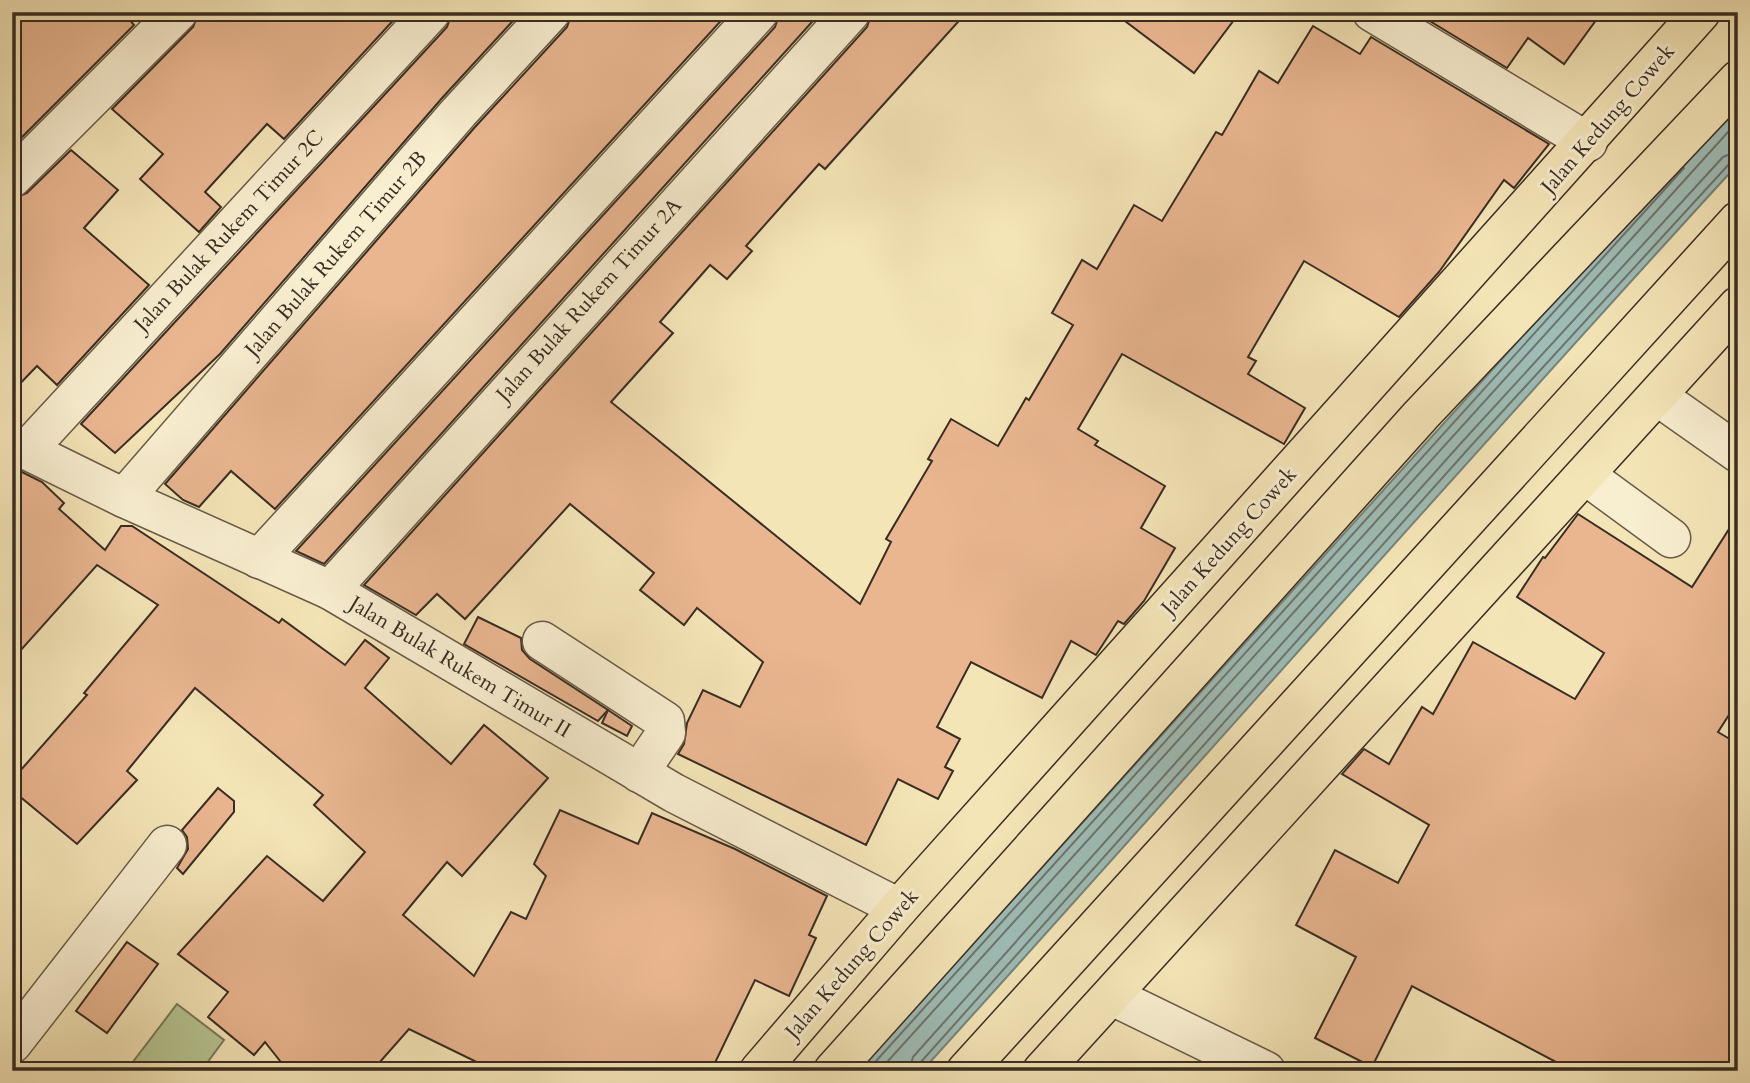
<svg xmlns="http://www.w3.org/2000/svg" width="1750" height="1083" viewBox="0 0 1750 1083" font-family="Cardo,serif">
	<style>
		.green { fill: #b6c692; stroke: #787a5a; stroke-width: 2 }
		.water { fill: #9ebdb7; stroke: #76837b; stroke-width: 2 }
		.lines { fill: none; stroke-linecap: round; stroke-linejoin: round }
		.shore { stroke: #6c756c; stroke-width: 2 }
		.building { fill: #e9b690; stroke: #392d22; stroke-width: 2 }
		.minor-casing { stroke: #685b47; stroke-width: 41 }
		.major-casing { stroke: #392d22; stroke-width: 41 }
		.highway-casing { stroke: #392d22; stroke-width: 41 }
		.minor { stroke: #f8eed0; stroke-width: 38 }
		.major { stroke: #f4e5b7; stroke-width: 38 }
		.highway { stroke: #f4e5b7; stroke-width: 38 }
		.labels { text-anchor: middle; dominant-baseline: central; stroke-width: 6; stroke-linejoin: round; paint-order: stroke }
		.street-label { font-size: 21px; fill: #392d22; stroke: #f8eed0 }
	</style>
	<rect width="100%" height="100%" fill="#f4e5b7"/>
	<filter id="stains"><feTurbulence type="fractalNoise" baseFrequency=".00286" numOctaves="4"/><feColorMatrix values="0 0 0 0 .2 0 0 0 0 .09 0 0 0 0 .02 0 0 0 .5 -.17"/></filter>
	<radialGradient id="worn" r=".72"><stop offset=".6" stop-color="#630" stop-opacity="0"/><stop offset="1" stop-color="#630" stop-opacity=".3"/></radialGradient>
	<polygon class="green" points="177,1004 224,1040 201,1071 126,1071"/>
	<path class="water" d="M1738,98V164C1463,464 1195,769 922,1071H858Z"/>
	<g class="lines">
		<g class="shore">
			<polyline points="867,1071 1684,168"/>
			<polyline points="879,1071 1738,121"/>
			<polyline points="909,1071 913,1057 1462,442 1723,157 1738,151"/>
			<polyline points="918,1071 920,1063 1469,448 1730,163 1738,160"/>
		</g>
	</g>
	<g class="building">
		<polygon points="12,12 123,12 134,25 12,147"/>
		<polygon points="199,12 401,12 284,139 267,124 205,192 221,207 199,232 140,179 163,154 112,109 193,27"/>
		<polygon points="452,12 521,12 443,97 220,354 115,453 81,424 447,27"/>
		<polygon points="572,12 729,12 275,509 231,471 199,507 183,500 165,484 475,127 567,27"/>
		<polygon points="780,12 821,12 324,564 296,551 775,27"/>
		<polygon points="872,12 967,12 825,169 819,164 794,192 746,246 752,251 727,279 710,265 660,322 673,333 611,402 860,604 891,542 886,539 932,461 928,459 951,419 998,446 1026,398 1029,400 1073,325 1052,313 1082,260 1097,269 1134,205 1162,221 1216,132 1222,135 1259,71 1278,83 1313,26 1360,54 1371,37 1549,144 1514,188 1504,180 1439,272 1399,317 1304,261 1248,357 1256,361 1248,374 1305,408 1284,444 1122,354 1078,429 1098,441 1095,445 1165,486 1141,528 1175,548 1144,601 1124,624 1118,621 1096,655 1071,641 1042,698 971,662 937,727 960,739 945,767 953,771 938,799 898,779 866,845 678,754 684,744 687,723 703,690 740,707 763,662 697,608 684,625 640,590 654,573 570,504 465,619 437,594 416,615 364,585 867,27"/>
		<polygon points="1113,12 1240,12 1194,73"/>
		<polygon points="1415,12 1602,12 1564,64 1528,38 1507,68"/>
		<polygon points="71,150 118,190 84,228 149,285 57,385 37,366 12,392 12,199 27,193"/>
		<polygon points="12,467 42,482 64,503 59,509 105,550 121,526 132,526 279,623 282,619 345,665 365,640 389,658 365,688 451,764 484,725 548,778 462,876 447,862 403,915 474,976 511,912 526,919 546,876 534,864 560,810 638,844 652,813 735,849 827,896 809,935 816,938 789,996 755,980 711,1071 495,1071 409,1029 372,1071 288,1071 265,1042 254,1055 208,1017 228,992 178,954 267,856 323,901 365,852 314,805 323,795 195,688 127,771 137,780 77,844 12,790 12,780 87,695 84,693 158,605 97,565 12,660"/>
		<polygon points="1578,514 1692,587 1738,515 1738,701 1718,732 1738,744 1738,1071 1573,1071 1412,986 1372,1067 1315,1038 1356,957 1296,925 1335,850 1398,883 1429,825 1342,774 1364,749 1389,764 1422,707 1433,714 1473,642 1575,699 1604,653 1517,597 1543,557 1545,558"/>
		<polygon points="478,617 521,638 522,650 530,659 608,710 598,721 464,644"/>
		<polygon points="608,710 632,726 627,736 602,723"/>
		<polygon points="218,788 234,801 234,812 183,874 177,868 188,849 187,837 182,830"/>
		<polygon points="127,942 158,964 107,1033 76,1011"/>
	</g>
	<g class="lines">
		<g class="minor-casing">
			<g id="minor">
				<polyline points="1372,12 1588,142"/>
				<polyline points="12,178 178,12"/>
				<polyline points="1657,396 1738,453"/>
				<polyline points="12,443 124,498 330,590 674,793 899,908"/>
				<polyline points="27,450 431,12"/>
				<polyline points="1585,475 1671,538"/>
				<polyline points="124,498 459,112 551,12"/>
				<polyline points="259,559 759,12"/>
				<polyline points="330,590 851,12"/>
				<polyline points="542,641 665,721 666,733 639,773"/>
				<polyline points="1112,996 1266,1071"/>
				<polyline points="12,1044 167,845"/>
			</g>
		</g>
		<g class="major-casing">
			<g id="major">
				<polyline points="759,1071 899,908 1701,12"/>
				<polyline points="1042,1071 1738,306"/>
			</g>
		</g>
		<g class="highway-casing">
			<g id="highway">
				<polyline points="833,1071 1421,415 1738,80"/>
				<polyline points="966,1071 1738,221"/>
			</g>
		</g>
		<use href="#minor" class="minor"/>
		<use href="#major" class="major"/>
		<use href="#highway" class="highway"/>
	</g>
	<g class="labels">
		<g class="street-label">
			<text transform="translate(1608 119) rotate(-49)">Jalan Kedung Cowek</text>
			<text transform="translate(229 231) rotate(-47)">Jalan Bulak Rukem Timur 2C</text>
			<text transform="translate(336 254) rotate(-49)">Jalan Bulak Rukem Timur 2B</text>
			<text transform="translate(589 300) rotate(-48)">Jalan Bulak Rukem Timur 2A</text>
			<text transform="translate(1229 541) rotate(-48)">Jalan Kedung Cowek</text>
			<text transform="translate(460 667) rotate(31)">Jalan Bulak Rukem Timur II</text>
			<text transform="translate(852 964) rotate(-49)">Jalan Kedung Cowek</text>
		</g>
	</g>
	<rect width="1750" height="1083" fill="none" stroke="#f4e5b7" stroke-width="42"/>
	<rect x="14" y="14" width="1722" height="1055" fill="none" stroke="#392d22" stroke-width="3.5"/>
	<rect x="21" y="21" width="1708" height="1041" fill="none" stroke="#392d22" stroke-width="2"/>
	<rect width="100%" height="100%" filter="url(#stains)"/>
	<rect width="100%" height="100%" fill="url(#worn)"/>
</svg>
